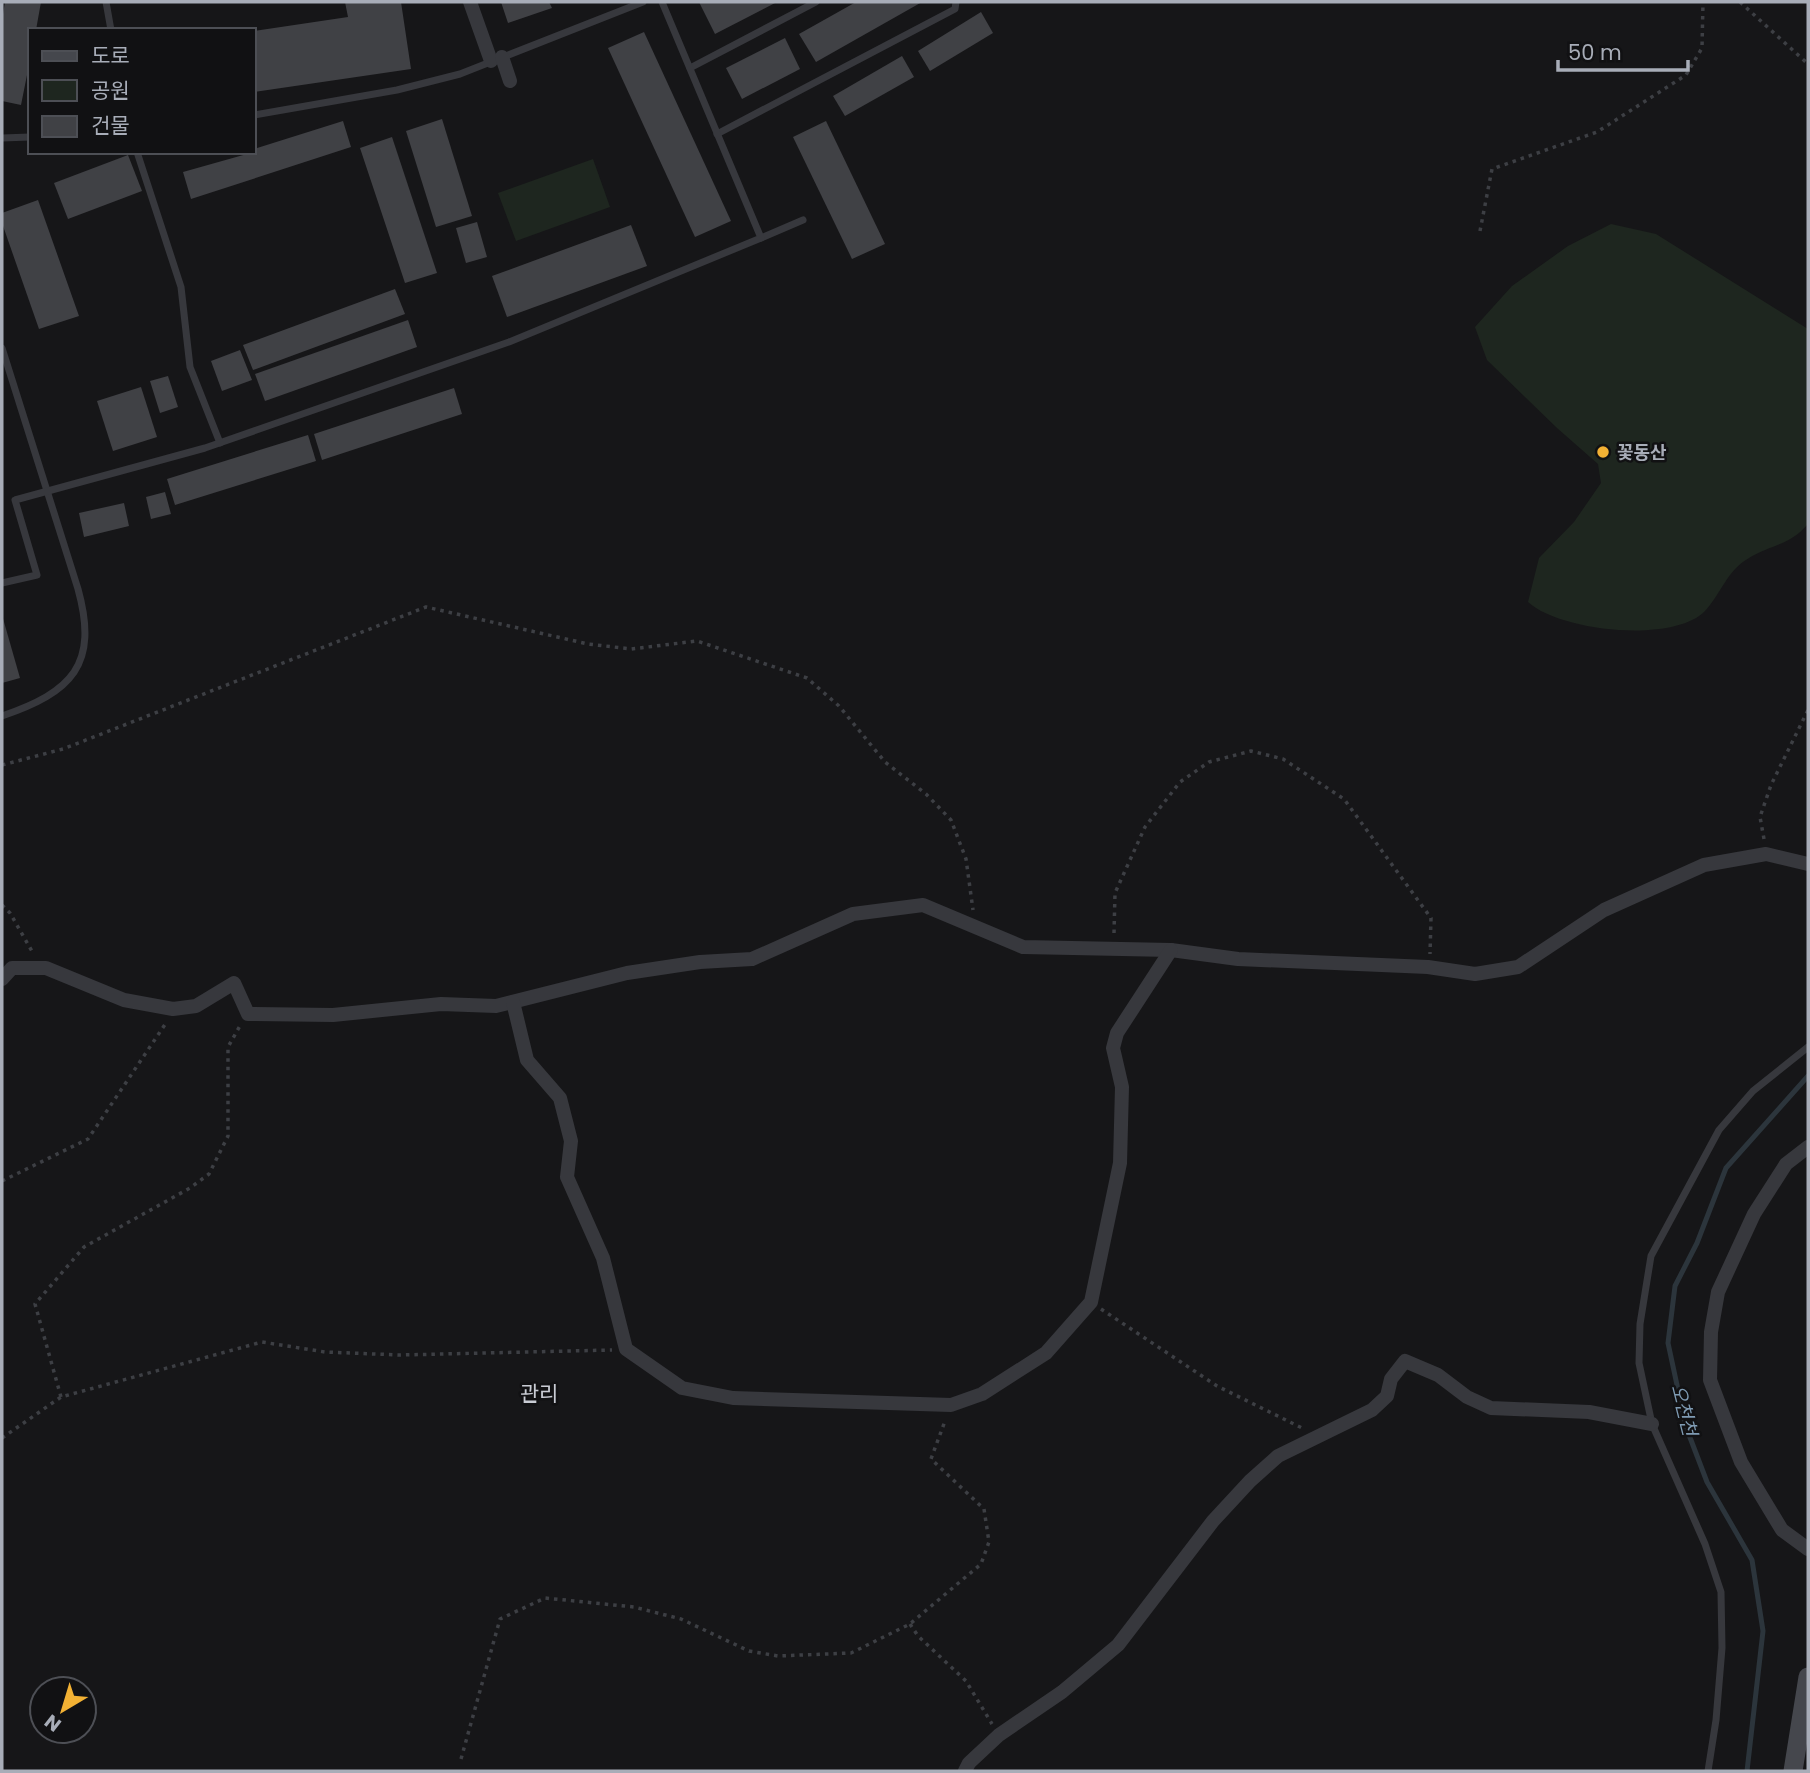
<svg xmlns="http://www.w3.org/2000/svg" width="1810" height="1773" viewBox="0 0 1810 1773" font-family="Poppins,'Noto Sans KR',sans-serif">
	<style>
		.green { fill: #1e261f }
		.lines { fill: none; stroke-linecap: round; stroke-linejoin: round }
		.stream { stroke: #2c353c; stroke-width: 5 }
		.building { fill: #404145 }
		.path { stroke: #3d3f44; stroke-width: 3.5; stroke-dasharray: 3.5 5; stroke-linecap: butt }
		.service { stroke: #37383d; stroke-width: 7 }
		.minor { stroke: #37383d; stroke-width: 14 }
		.secondary { stroke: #45474d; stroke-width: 19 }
		.poi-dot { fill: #f2b134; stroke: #111113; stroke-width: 2.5 }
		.labels { text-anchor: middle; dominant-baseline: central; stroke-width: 5; stroke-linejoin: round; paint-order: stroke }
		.poi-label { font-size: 18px; font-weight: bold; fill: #a8adb8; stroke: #111113; text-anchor: start }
		.water-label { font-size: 19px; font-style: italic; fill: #7f9bb3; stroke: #111113 }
		.quarter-label { font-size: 21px; fill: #c9ccd4; stroke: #111113 }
	</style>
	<rect width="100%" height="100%" fill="#161618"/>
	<g class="green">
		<polygon points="593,159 610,207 516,241 498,193"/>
		<path d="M1611,224L1656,234L1808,329V524C1789,546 1772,544 1749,558C1727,570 1721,594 1705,611C1673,644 1559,631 1528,602L1539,558L1574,522L1601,483L1598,464L1557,428L1487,360L1475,327L1512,286L1568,246Z"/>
	</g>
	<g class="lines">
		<polyline class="stream" points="1747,1771 1763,1631 1752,1560 1707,1482 1686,1427 1668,1343 1675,1286 1697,1243 1726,1168 1808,1076"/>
	</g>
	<g class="building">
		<polygon points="5,2 41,2 36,30 30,30 30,60 21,105 2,101 2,20"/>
		<polygon points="345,2 401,2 411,69 254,92 254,31 348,17"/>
		<polygon points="501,2 549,2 552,8 508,23"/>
		<polygon points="699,2 777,2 715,34"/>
		<polygon points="856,2 922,2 816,62 799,34"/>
		<polygon points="981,12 993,33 930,71 918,51"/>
		<polygon points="644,32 731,221 695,237 608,48"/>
		<polygon points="785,38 800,69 742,99 726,68"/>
		<polygon points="902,56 914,77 845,116 833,96"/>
		<polygon points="442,119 472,216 436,227 406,131"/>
		<polygon points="343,121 351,147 191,199 183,172 254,152 254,149"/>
		<polygon points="826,121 885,244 852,259 793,137"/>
		<polygon points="392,137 437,273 405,283 360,148"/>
		<polygon points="128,155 142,191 68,219 54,183"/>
		<polygon points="38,200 79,316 39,329 2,223 2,213"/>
		<polygon points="477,222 487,257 466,263 456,228"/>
		<polygon points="631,225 647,266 507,317 492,276"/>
		<polygon points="395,289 405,314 253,370 243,345"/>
		<polygon points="408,320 417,347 265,401 255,374"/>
		<polygon points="240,350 252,380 222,391 211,361"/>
		<polygon points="168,376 178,407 160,413 150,381"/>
		<polygon points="141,387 157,437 113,451 97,401"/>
		<polygon points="454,388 462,414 322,460 314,434"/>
		<polygon points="308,435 316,461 175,505 167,479"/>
		<polygon points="165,492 171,514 151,519 146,497"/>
		<polygon points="124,503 129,526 84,537 79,513"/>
		<polygon points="2,615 20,678 2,683"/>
	</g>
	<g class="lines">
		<g class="path">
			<polyline points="1740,2 1808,64"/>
			<polyline points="1480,231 1492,169 1597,132 1686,75 1702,48 1703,2"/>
			<polyline points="2,765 63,749 426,607 588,644 631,649 697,641 807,678 839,706 885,762 926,794 951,820 966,859 973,910"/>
			<polyline points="1764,839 1760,817 1771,785 1808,710"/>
			<polyline points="2,905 10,913 33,953"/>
			<polyline points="1114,933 1115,893 1145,827 1180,782 1209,762 1251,751 1283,759 1344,799 1431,918 1430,954"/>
			<polyline points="2,1181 88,1139 166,1023"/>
			<polyline points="1101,1309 1217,1386 1302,1428"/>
			<polyline points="61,1397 35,1304 84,1247 190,1188 209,1174 228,1136 228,1047 241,1024"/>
			<polyline points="2,1438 61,1397 262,1342 325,1352 400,1355 612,1350"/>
			<polyline points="910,1624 918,1636 966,1681 992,1724"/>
			<polyline points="461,1759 500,1619 545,1598 634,1607 681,1619 749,1651 778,1656 851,1653 910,1624 981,1564 989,1542 984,1509 931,1459 945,1421"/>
		</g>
		<g class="service">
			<polyline points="106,2 111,30"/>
			<polyline points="690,68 816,2"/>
			<polyline points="254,115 397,90 460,74 643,2"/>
			<polyline points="717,134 955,9 956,2"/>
			<polyline points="2,138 30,137"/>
			<polyline points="137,152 181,287 190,367 220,443"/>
			<polyline points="761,238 803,220"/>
			<path d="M2,348L78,589C99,665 72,692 2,716"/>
			<polyline points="2,583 37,575 15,500 205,448 509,342 761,238 662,2"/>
			<polyline points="1708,1771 1716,1720 1722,1648 1721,1592 1705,1544 1652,1424 1639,1363 1640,1324 1651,1256 1719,1130 1753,1091 1808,1047"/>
		</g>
		<g class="minor">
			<polyline points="470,2 491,61"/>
			<polyline points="502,57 510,81"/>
			<polyline points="2,979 12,968 46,968 124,1000 173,1009 196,1006 234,983 248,1014 333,1015 441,1004 496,1006 627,973 700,962 752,959 853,914 923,905 1023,947 1171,950 1238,959 1428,967 1475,974 1518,967 1604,910 1704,865 1766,854 1808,864"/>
			<polyline points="513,1002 527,1060 560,1098 571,1141 567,1177 603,1258 626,1349 682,1388 733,1398 951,1405 982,1394 1046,1353 1091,1302 1120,1163 1122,1087 1113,1048 1117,1033 1171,950"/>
			<polyline points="1808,1147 1786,1164 1754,1214 1718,1292 1711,1332 1710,1380 1741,1462 1782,1530 1808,1549"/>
			<polyline points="965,1771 969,1763 999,1735 1062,1692 1118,1645 1213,1521 1250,1481 1278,1456 1372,1410 1387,1396 1391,1379 1405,1361 1438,1375 1467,1397 1491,1408 1589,1412 1652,1424"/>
		</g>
		<polyline class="secondary" points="1793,1771 1808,1677"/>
	</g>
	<circle class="poi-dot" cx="1603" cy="452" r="7"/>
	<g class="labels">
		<g class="poi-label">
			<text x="1617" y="452">꽃동산</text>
		</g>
		<g class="water-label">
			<text transform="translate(1684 1410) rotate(76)">오천천</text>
		</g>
		<g class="quarter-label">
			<text x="539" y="1393">관리</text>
		</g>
	</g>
	<rect width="1810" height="1773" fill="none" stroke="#a8adb8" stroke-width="7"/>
	<rect x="28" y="28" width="228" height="126" fill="#111113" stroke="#4d4f55" stroke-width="2"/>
	<rect x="42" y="51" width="35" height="10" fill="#45474d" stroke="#4d4f55" stroke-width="2"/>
	<text x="91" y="63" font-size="21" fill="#a8adb8">도로</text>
	<rect x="42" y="80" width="35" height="21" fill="#1e261f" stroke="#4d4f55" stroke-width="2"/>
	<text x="91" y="98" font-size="21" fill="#a8adb8">공원</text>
	<rect x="42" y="116" width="35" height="21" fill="#404145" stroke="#4d4f55" stroke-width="2"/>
	<text x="91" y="133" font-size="21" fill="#a8adb8">건물</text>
	<g transform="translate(63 1710) rotate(218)"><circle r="33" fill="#111113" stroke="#4d4f55" stroke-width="2"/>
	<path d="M0-5L12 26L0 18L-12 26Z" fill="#f2b134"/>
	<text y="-10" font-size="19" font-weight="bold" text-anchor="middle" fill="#a8adb8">N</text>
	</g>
	<path d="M1558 60v10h130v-10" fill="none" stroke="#a8adb8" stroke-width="3.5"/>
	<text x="1568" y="60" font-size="21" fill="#a8adb8" stroke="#111113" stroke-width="5" paint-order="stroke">50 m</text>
</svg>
